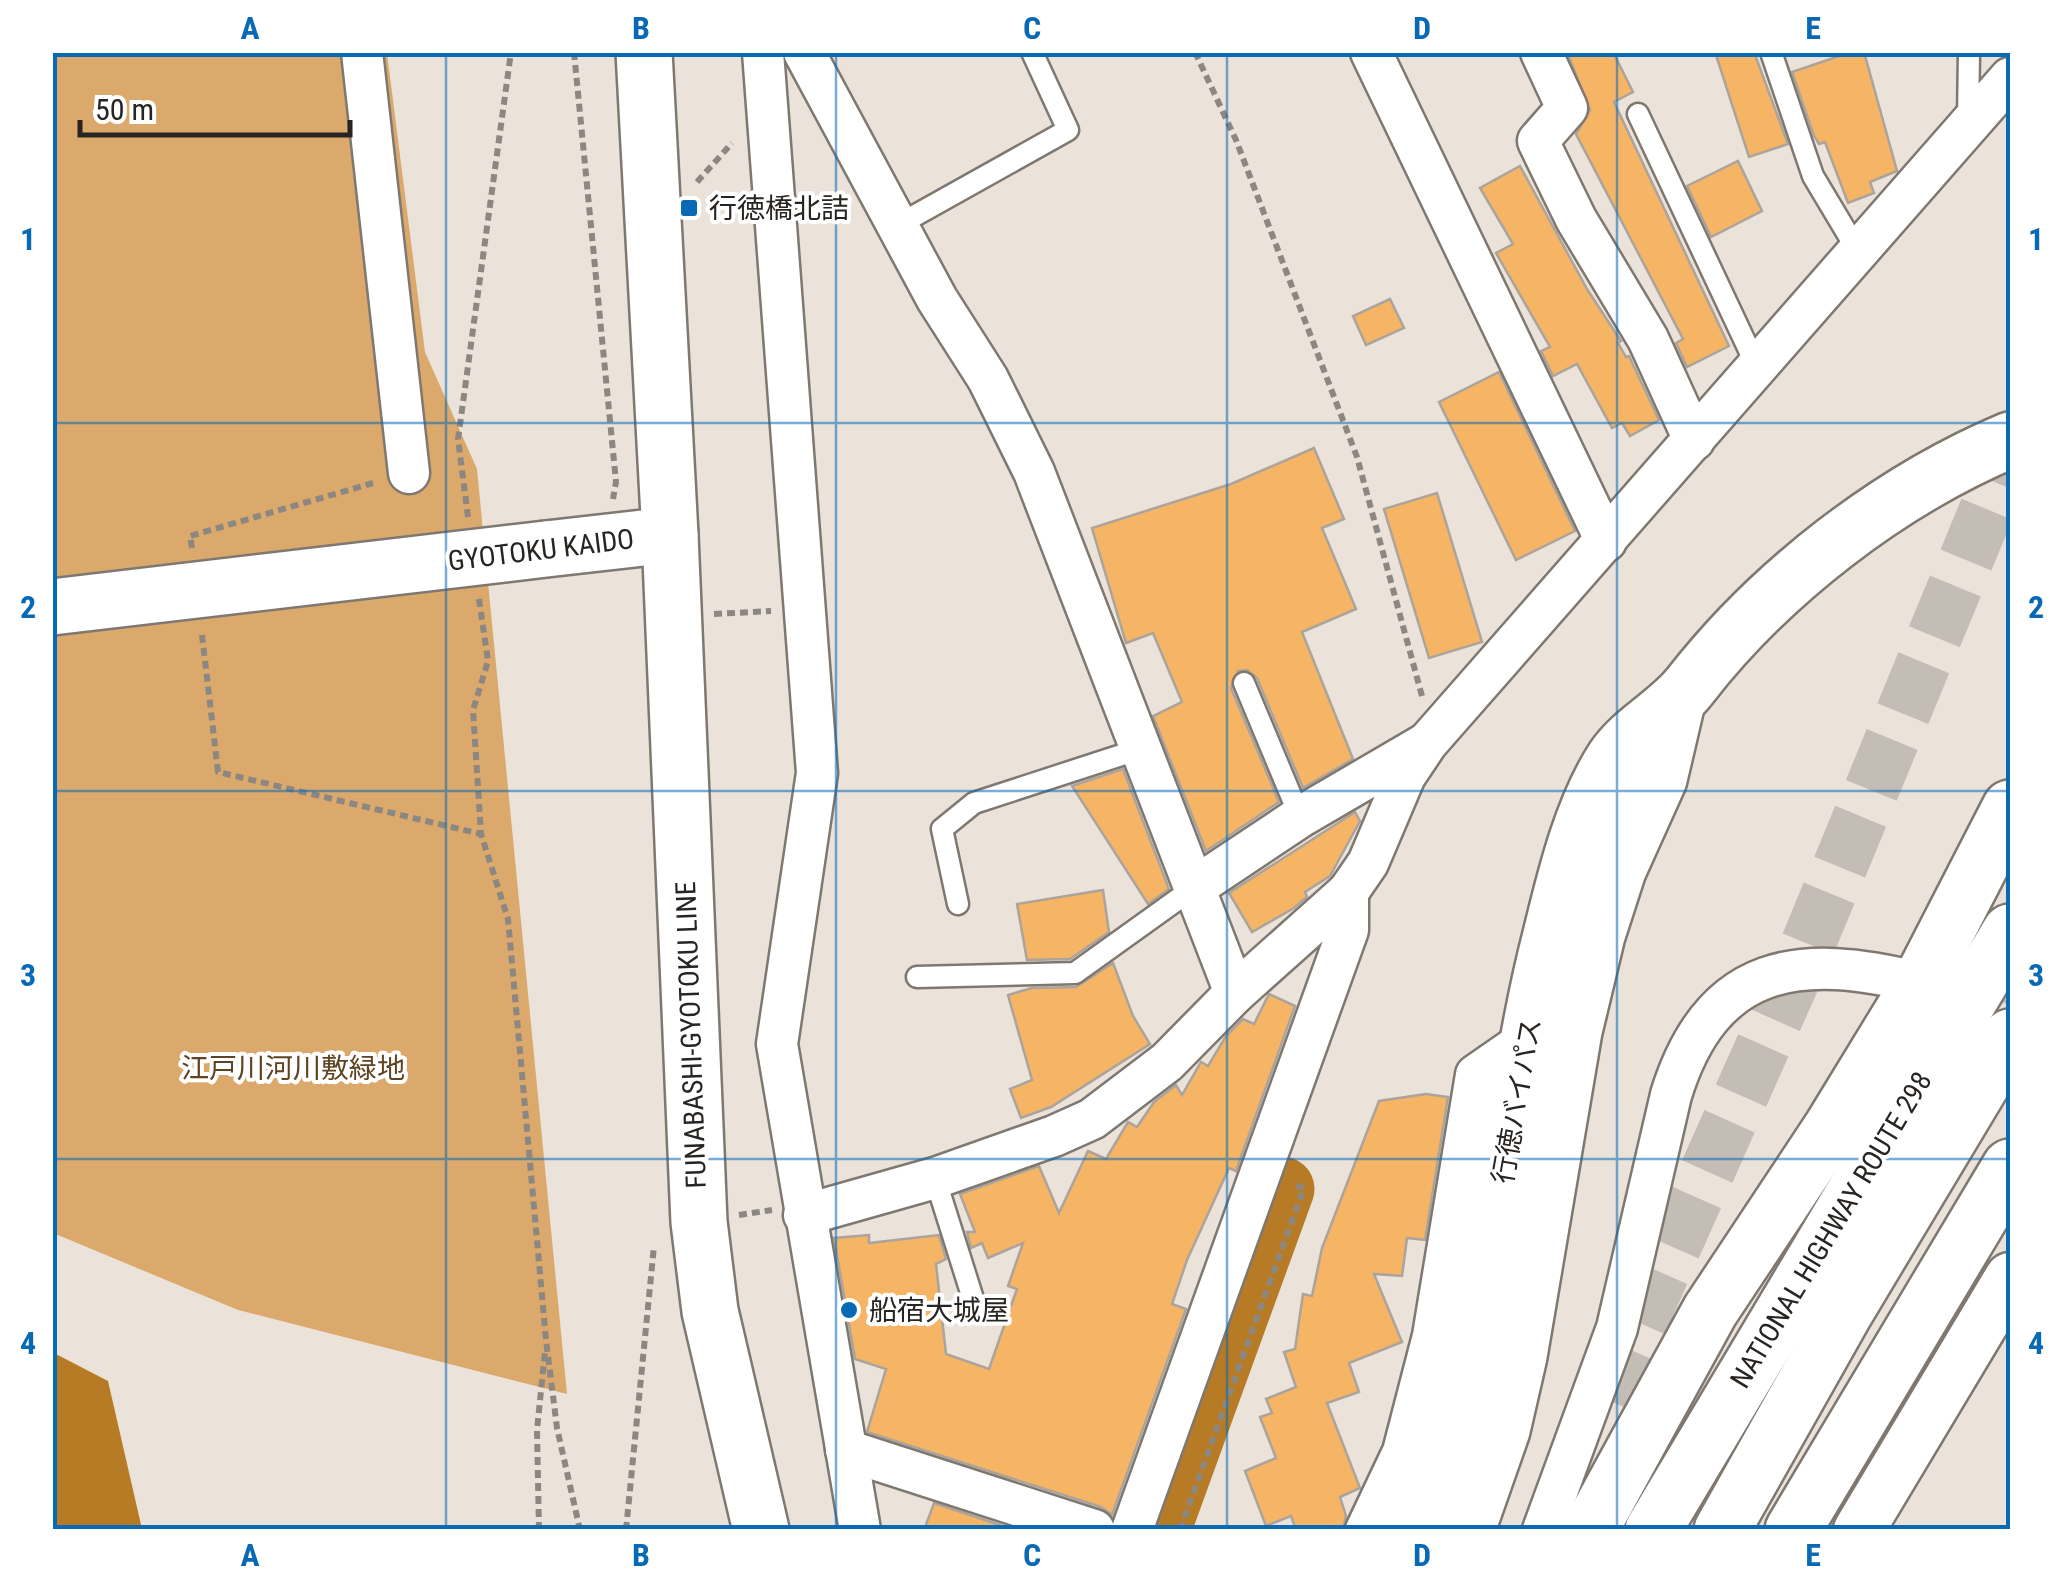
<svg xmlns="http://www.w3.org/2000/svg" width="2063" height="1582" viewBox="0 0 2063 1582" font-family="'Roboto Condensed','Noto Sans JP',sans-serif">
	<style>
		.green { fill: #dca96d }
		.water { fill: #b87b25 }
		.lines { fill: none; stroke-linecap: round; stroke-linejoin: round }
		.river { stroke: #b87b25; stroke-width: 65 }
		.building { fill: #f5b565; stroke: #aca49c; stroke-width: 2.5 }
		.motorway-tunnel { stroke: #c4bdb5; stroke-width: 55; stroke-dasharray: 55 28; stroke-linecap: butt }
		.service-casing { stroke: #7f7870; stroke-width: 25 }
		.minor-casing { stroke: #7f7870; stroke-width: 45 }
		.tertiary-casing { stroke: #7f7870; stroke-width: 55 }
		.secondary-casing { stroke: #7f7870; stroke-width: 60 }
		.primary-casing { stroke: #7f7870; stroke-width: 60 }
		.trunk-casing { stroke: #7f7870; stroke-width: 60 }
		.path { stroke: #8d8781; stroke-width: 6; stroke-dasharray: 8 5; stroke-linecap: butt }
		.service { stroke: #fff; stroke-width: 20 }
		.minor { stroke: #fff; stroke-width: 40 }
		.tertiary { stroke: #fff; stroke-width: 50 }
		.secondary { stroke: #fff; stroke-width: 55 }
		.primary { stroke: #fff; stroke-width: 55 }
		.trunk { stroke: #fff; stroke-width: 55 }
		.primary-bridge-casing { stroke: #7f7870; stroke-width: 60; stroke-linecap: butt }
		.primary-bridge { stroke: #fff; stroke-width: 55 }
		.grid { fill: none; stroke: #0869b5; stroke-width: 2.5; stroke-opacity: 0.55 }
		.poi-dot { fill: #0869b5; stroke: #fff; stroke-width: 4 }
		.labels { text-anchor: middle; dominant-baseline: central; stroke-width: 8; stroke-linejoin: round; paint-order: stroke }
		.poi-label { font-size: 28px; fill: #272421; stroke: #fff; text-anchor: start }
		.street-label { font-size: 28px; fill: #272421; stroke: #fff }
		.park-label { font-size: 28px; fill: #5f4423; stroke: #fff }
		.neatline { fill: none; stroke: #0869b5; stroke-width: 4 }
		.grid-label { font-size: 32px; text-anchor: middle; font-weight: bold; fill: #0869b5 }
	</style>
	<rect width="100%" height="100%" fill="#ebe3da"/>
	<polygon class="green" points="52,53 387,53 425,352 477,469 567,1394 238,1310 53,1233"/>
	<polygon class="water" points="52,1352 108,1381 142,1529 53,1529"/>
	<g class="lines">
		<polyline class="river" points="1158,1530 1282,1189"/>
	</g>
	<g class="building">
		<polygon points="1567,52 1613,52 1633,92 1614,102 1729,346 1687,367 1676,343 1683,339 1576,134 1590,110"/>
		<polygon points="1715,52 1754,52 1788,144 1749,157"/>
		<polygon points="1851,52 1864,52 1897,171 1870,182 1874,193 1848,203 1825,142 1819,144 1814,136 1792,72"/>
		<polygon points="1738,161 1762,211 1711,237 1687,186"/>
		<polygon points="1520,166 1587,289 1621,341 1618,343 1626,357 1629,356 1659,420 1630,436 1622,423 1612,428 1577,364 1553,376 1541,351 1550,347 1496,253 1513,244 1480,188"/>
		<polygon points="1390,299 1404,328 1366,345 1353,316"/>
		<polygon points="1499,372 1575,531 1516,560 1439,402"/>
		<polygon points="1314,448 1344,519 1322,528 1356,609 1302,632 1353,759 1303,788 1257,678 1247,670 1238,671 1231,688 1279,802 1206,851 1153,716 1182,702 1153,633 1126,643 1092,528 1231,484"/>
		<polygon points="1437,493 1482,642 1429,658 1384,509"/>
		<polygon points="1123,769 1169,889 1148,904 1072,786"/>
		<polygon points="1355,812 1360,821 1330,876 1305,892 1307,897 1294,908 1252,932 1229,893"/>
		<polygon points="1103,890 1109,932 1070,959 1027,960 1017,904"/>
		<polygon points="1113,963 1133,1016 1150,1044 1051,1107 1021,1118 1010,1089 1032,1080 1008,995 1032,988 1076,987"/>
		<polygon points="1269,994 1295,1006 1236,1171 1229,1168 1187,1260 1172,1304 1186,1309 1112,1515 1101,1507 867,1432 886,1369 855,1359 834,1238 869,1235 869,1243 939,1235 946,1259 936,1264 946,1354 989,1369 1017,1289 1008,1286 1023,1243 988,1258 982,1243 971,1248 967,1232 975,1232 960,1194 1039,1166 1059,1213 1088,1151 1106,1159 1128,1122 1137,1127 1154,1102 1176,1085 1182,1095 1201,1062 1208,1066 1226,1036 1243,1019 1254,1024"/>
		<polygon points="1426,1094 1448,1097 1425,1240 1407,1238 1402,1276 1374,1274 1402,1342 1349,1363 1359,1392 1327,1403 1360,1488 1340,1497 1346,1516 1343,1530 1296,1530 1291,1516 1266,1526 1245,1471 1276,1458 1260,1417 1272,1413 1266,1399 1296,1387 1284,1352 1295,1349 1303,1294 1312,1296 1322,1248 1379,1101"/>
		<polygon points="934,1503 1015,1530 924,1530"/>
	</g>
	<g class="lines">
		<g class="motorway-tunnel">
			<polyline points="1965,1076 2010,1002"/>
			<polyline points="1606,1399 1804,954 2010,453"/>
			<polyline points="1830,1530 1929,1352"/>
		</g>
		<g class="service-casing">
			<g id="service">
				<polyline points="1771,52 1813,176 1859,253"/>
				<polyline points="1638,114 1758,369"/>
				<polyline points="1968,120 1969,52"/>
				<polyline points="898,225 1068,130 1032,52"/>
				<polyline points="1244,683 1300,817"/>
				<polyline points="958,904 942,829 974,803 1140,749"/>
				<polyline points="917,977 1075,973 1195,887"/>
				<polyline points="935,1178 974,1302"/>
			</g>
		</g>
		<g class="minor-casing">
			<g id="minor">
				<polyline points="362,52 409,473"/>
				<polyline points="763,52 817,773 777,1044 860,1530"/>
				<polyline points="804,52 937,299 988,379 1034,472 1235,993"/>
				<polyline points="1371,52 1606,541"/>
				<polyline points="1541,52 1567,108 1538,141 1576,219 1648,339 1694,440"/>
				<polyline points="1195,887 1300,817 1425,744"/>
				<polyline points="804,1215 935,1178 1054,1136 1092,1119 1167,1062 1235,993 1348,892 1368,863 1405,776 1427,743 2010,78"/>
				<polyline points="846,1450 1094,1530"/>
				<polyline points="1132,1530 1348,930 1348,892"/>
				<polyline points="1366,1530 1403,1452 1433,1336 1476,1075 1525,1041"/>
				<path d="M1543,1530L1617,1328L1671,1095C1712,962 1800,953 1920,983"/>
			</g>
		</g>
		<g class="tertiary-casing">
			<polyline id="tertiary" points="1859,1530 2010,1278"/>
		</g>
		<g class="secondary-casing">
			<polyline id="secondary" points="670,535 699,1222 710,1311 761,1530"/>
		</g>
		<g class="primary-casing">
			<g id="primary">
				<polyline points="546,549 670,535 644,52"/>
				<path d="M1416,1530C1502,1344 1500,1132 1551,935C1565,878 1581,809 1614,758C1633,730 1669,713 1690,686C1771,582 1889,491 2010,440"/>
				<polyline points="1467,1530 1502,1430 1519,1356 1574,1031 1597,935 1618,870 1659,779 1677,702"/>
			</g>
		</g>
		<g class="trunk-casing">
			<g id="trunk">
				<polyline points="1590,1530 1710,1311 1832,1127 1920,983 2010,808"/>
				<polyline points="1653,1530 2010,932"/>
				<polyline points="1722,1530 1845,1312 2010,1037"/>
				<polyline points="1793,1530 2010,1167"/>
			</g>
		</g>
		<g class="path">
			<polyline points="574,52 616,482 613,499"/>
			<polyline points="1195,52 1236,140 1357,457 1422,696"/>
			<polyline points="697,182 732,143"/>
			<polyline points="468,517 458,439 511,52"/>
			<polyline points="192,548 190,536 373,483"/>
			<polyline points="479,599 488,661 473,710 481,834 508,919 546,1340 557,1428 580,1530"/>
			<polyline points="714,614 771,611"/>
			<polyline points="202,635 218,772 481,834"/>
			<polyline points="739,1215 772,1210"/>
			<polyline points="539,1530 537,1430 545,1352"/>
			<polyline points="626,1530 654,1246"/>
			<polyline points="1180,1530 1304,1188 1294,1185"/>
		</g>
		<use href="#service" class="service"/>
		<use href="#minor" class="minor"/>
		<use href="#tertiary" class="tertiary"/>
		<use href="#secondary" class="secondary"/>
		<use href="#primary" class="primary"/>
		<use href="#trunk" class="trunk"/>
		<g class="primary-bridge-casing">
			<polyline id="primary-bridge" points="52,607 546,549"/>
		</g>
		<use href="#primary-bridge" class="primary-bridge"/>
	</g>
	<path class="grid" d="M446,52V1530M836,52V1530M1227,52V1530M1617,52V1530M52,423H2010M52,791H2010M52,1159H2010"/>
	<g class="poi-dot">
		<rect x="679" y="198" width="20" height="20" rx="5"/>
		<circle cx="849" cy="1310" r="10"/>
	</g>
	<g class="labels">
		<g class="poi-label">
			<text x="709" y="208">行徳橋北詰</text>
			<text x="869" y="1310">船宿大城屋</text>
		</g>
		<g class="street-label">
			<text transform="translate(541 550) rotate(-7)">GYOTOKU KAIDO</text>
			<text transform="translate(691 1035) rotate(-92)">FUNABASHI-GYOTOKU LINE</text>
			<text transform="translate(1517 1101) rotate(-80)">行徳バイパス</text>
			<text transform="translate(1831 1230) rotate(-59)">NATIONAL HIGHWAY ROUTE 298</text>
		</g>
		<g class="park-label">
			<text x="293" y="1068">江戸川河川敷緑地</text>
		</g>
	</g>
	<rect width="2063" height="1582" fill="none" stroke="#ffffff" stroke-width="110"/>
	<path d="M80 120v15h270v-15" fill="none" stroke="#272421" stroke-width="5"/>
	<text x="95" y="120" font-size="30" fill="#272421" stroke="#ffffff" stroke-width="8" paint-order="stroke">50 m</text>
	<rect x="55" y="55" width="1953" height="1472" class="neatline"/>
	<g class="grid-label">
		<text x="250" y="39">A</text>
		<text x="641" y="39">B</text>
		<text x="1032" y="39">C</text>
		<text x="1422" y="39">D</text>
		<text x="1813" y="39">E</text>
		<text x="28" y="250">1</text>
		<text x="2036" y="250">1</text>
		<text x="28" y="618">2</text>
		<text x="2036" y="618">2</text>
		<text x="28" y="986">3</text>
		<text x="2036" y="986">3</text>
		<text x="28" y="1354">4</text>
		<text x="2036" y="1354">4</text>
		<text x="250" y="1566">A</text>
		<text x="641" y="1566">B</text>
		<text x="1032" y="1566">C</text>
		<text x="1422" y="1566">D</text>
		<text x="1813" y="1566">E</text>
	</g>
</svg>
